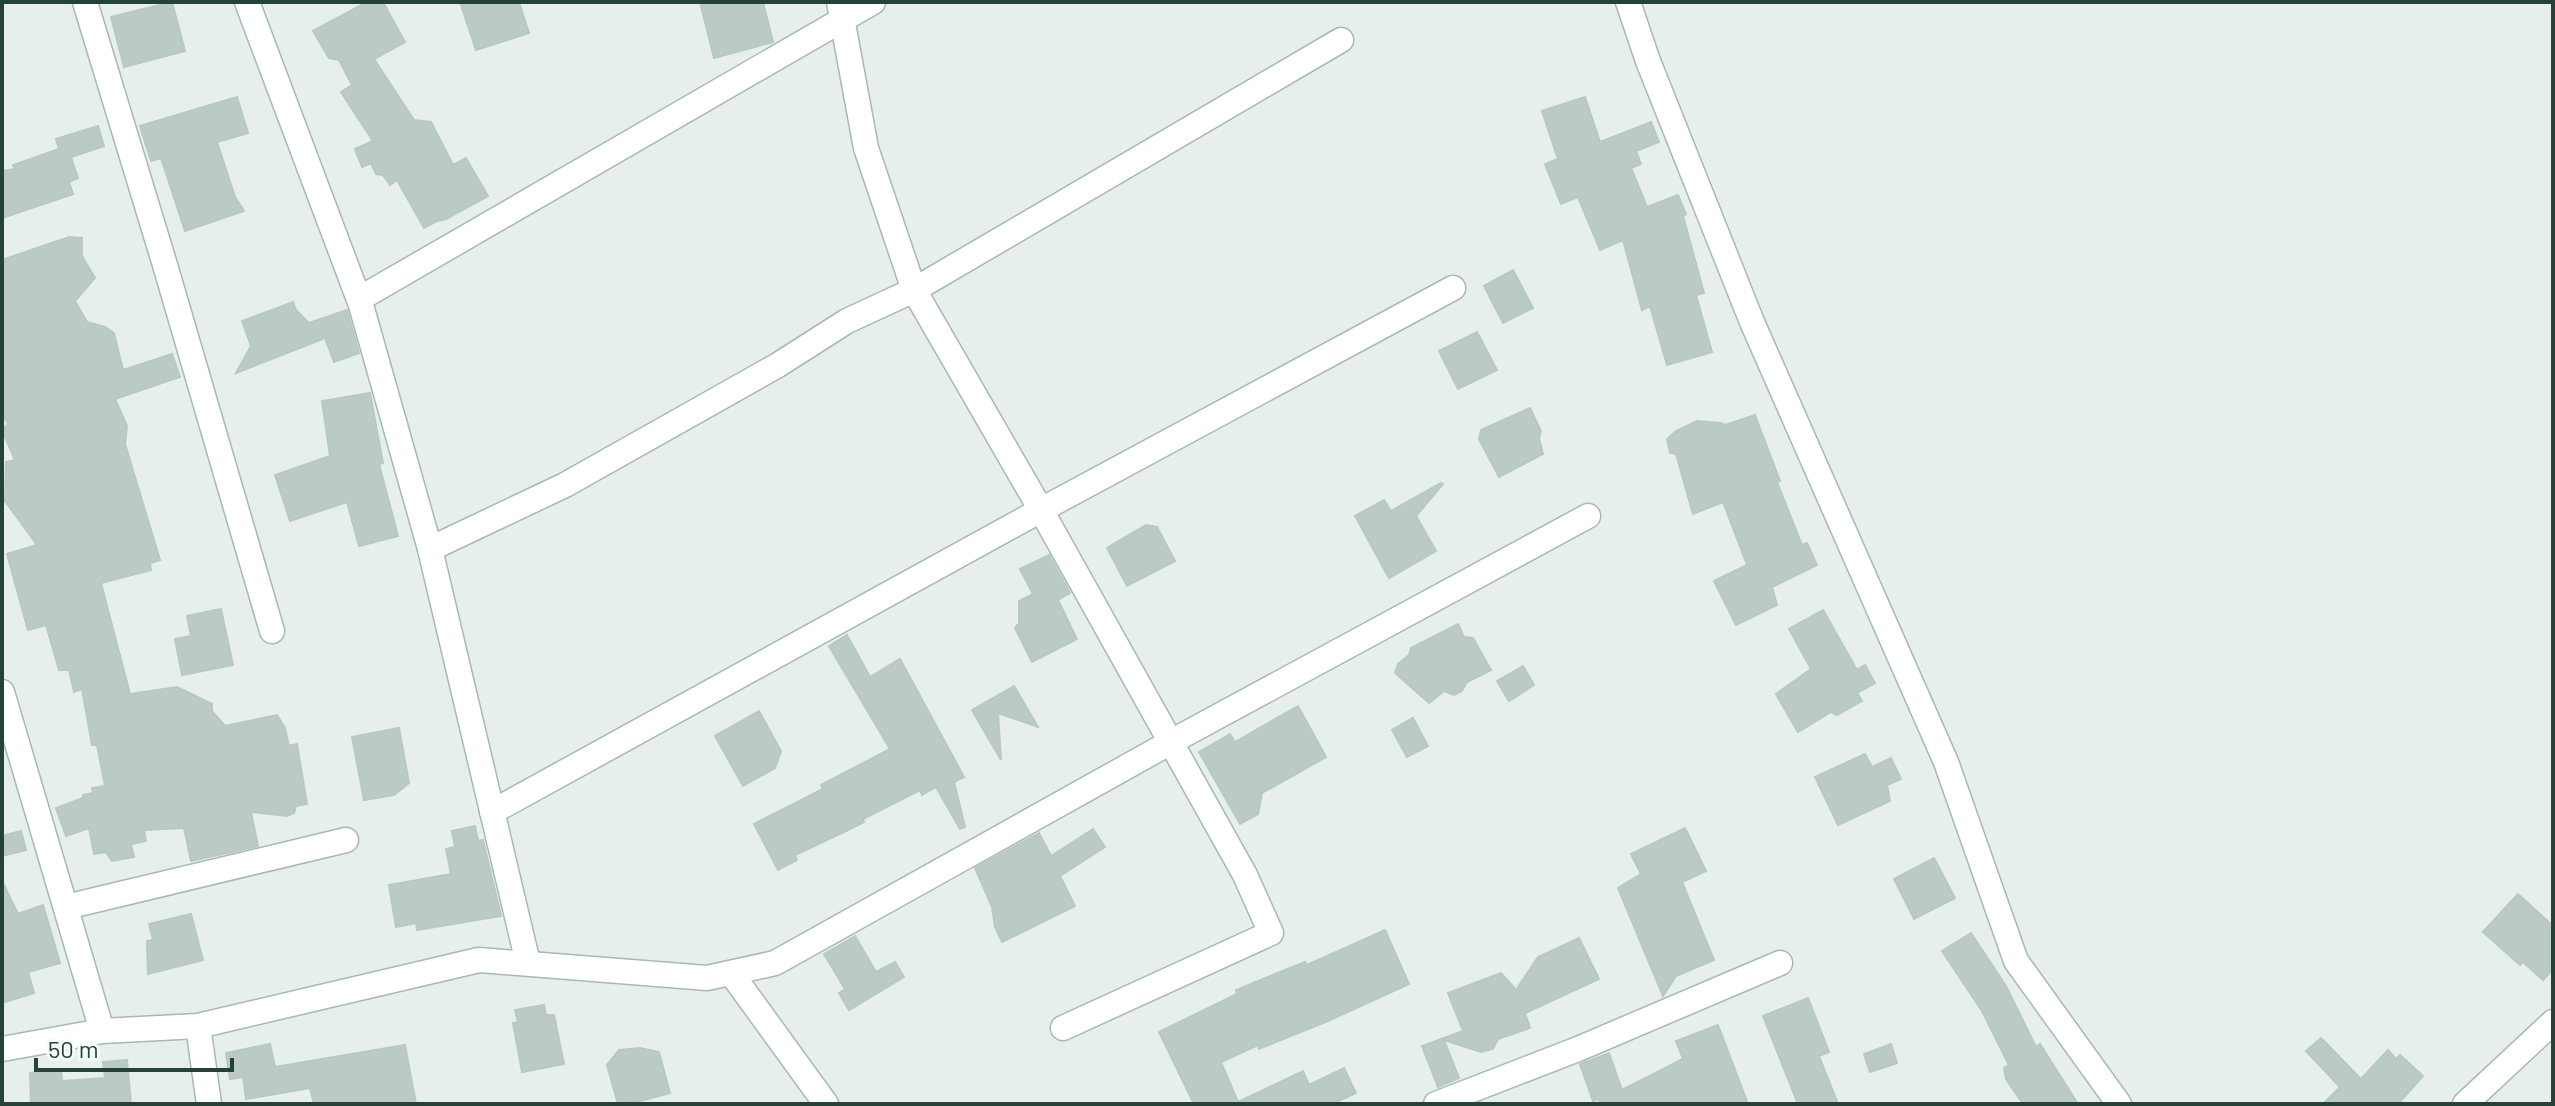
<svg xmlns="http://www.w3.org/2000/svg" width="2555" height="1106" viewBox="0 0 2555 1106" font-family="Barlow,sans-serif">
	<style>
		.building { fill: #bbcac4; stroke: #b8c9c2; stroke-width: 2 }
		.lines { fill: none; stroke-linecap: round; stroke-linejoin: round }
		.minor-casing { stroke: #a8b8b2; stroke-width: 27 }
		.tertiary-casing { stroke: #a8b8b2; stroke-width: 27 }
		.minor { stroke: #fff; stroke-width: 24 }
		.tertiary { stroke: #fff; stroke-width: 24 }
	</style>
	<rect width="100%" height="100%" fill="#e6efeb"/>
	<g class="building">
		<polygon points="172,2 185,51 124,67 111,17"/>
		<polygon points="367,2 383,2 405,42 374,59 414,120 431,122 453,165 466,158 488,196 446,219 437,221 424,228 397,180 390,185 383,175 376,174 371,163 362,167 355,149 373,141 341,92 352,85 339,60 329,58 313,31"/>
		<polygon points="460,2 519,2 529,33 476,50"/>
		<polygon points="700,2 763,2 773,42 714,58"/>
		<polygon points="237,97 248,133 217,142 235,197 244,211 185,231 161,158 151,161 140,126"/>
		<polygon points="1585,97 1600,142 1651,122 1659,142 1636,151 1641,164 1631,168 1647,207 1678,195 1686,214 1683,216 1704,293 1696,295 1712,352 1667,365 1650,306 1642,310 1623,240 1600,250 1578,197 1561,204 1545,164 1558,159 1542,111"/>
		<polygon points="98,126 104,146 71,157 78,178 69,182 73,194 2,218 2,171 15,169 13,165 59,149 56,139"/>
		<polygon points="69,237 82,238 82,256 95,278 75,301 87,322 105,327 114,333 123,370 172,354 180,377 115,399 127,426 125,444 160,560 150,563 151,570 101,583 130,694 177,687 212,704 212,711 225,726 277,715 285,728 289,746 297,744 307,804 296,806 294,813 287,816 251,812 258,846 191,861 184,828 144,830 146,841 131,844 134,857 112,861 106,852 94,854 89,828 66,836 56,808 83,798 83,795 93,793 92,788 105,786 97,745 92,745 82,689 74,692 69,670 59,670 46,625 28,630 7,554 37,545 5,501 6,462 15,460 2,430 8,424 2,413 2,260"/>
		<polygon points="1513,270 1533,308 1503,323 1484,286"/>
		<polygon points="293,302 296,310 309,323 347,310 359,353 334,362 325,338 236,373 251,346 242,321"/>
		<polygon points="1477,332 1497,370 1458,389 1439,351"/>
		<polygon points="370,393 383,463 379,464 398,536 359,546 347,502 290,521 275,475 330,456 322,401"/>
		<polygon points="1530,408 1541,431 1539,438 1543,454 1499,477 1479,439 1481,430"/>
		<polygon points="1755,415 1780,481 1777,482 1802,545 1807,543 1817,565 1772,587 1777,605 1736,625 1714,581 1747,565 1723,502 1693,514 1676,454 1670,453 1667,439 1676,431 1697,421 1721,423 1725,425"/>
		<polygon points="1441,483 1443,484 1416,516 1436,551 1389,578 1355,516 1384,500 1391,511"/>
		<polygon points="1146,525 1157,527 1175,561 1127,586 1107,548"/>
		<polygon points="1049,555 1070,593 1058,600 1077,639 1032,662 1015,628 1019,623 1019,601 1033,594 1020,569"/>
		<polygon points="221,609 233,665 182,675 175,639 191,636 187,616"/>
		<polygon points="1823,610 1857,670 1865,665 1875,683 1857,693 1862,701 1837,715 1831,712 1798,732 1776,694 1811,669 1789,629"/>
		<polygon points="1458,624 1464,637 1473,638 1491,670 1467,682 1462,691 1454,695 1444,691 1429,703 1395,673 1398,664 1409,655 1411,648"/>
		<polygon points="847,635 870,677 900,659 964,777 954,782 965,827 960,829 936,787 922,795 920,790 863,819 864,822 846,831 795,855 797,860 778,870 754,824 823,789 821,785 890,749 829,646"/>
		<polygon points="1523,666 1534,685 1509,701 1497,681"/>
		<polygon points="1014,686 1038,727 998,713 1001,760 972,710"/>
		<polygon points="1298,706 1326,757 1262,793 1258,814 1240,824 1199,752 1230,734 1235,742"/>
		<polygon points="759,711 781,751 775,768 743,786 715,736"/>
		<polygon points="1413,718 1428,746 1407,757 1392,730"/>
		<polygon points="399,728 409,783 394,795 364,800 352,737"/>
		<polygon points="1865,754 1872,767 1891,758 1901,779 1887,785 1890,801 1838,825 1815,777"/>
		<polygon points="475,826 478,841 483,840 501,916 417,930 416,923 396,927 389,885 451,874 446,849 455,847 452,831"/>
		<polygon points="1685,828 1706,871 1682,882 1714,960 1676,976 1663,996 1618,888 1641,874 1631,854"/>
		<polygon points="1093,829 1105,847 1060,876 1075,906 1002,942 995,927 992,907 975,868 1039,833 1051,856"/>
		<polygon points="21,831 26,850 2,856 2,836"/>
		<polygon points="1934,858 1955,898 1914,919 1894,879"/>
		<polygon points="2,881 18,914 43,905 60,963 28,972 34,993 2,1003"/>
		<polygon points="2518,894 2553,926 2553,969 2543,980 2523,962 2520,965 2483,932"/>
		<polygon points="191,914 203,960 148,974 147,941 153,940 149,924"/>
		<polygon points="1385,930 1409,984 1328,1021 1259,1049 1258,1045 1221,1062 1238,1102 1303,1071 1309,1085 1344,1068 1356,1093 1332,1104 1194,1104 1159,1032 1237,994 1236,990 1305,962 1307,965"/>
		<polygon points="1971,933 2006,986 2036,1047 2040,1044 2078,1104 2023,1104 2006,1079 2004,1068 2009,1065 1982,1011 1942,951"/>
		<polygon points="855,936 876,972 895,962 904,977 849,1010 839,993 845,989 824,954"/>
		<polygon points="1579,938 1599,979 1525,1013 1530,1028 1498,1039 1493,1049 1481,1052 1444,1040 1459,1078 1438,1087 1422,1046 1463,1031 1448,993 1501,973 1516,990 1538,957"/>
		<polygon points="1808,998 1829,1052 1819,1056 1838,1104 1798,1104 1763,1016"/>
		<polygon points="544,1005 546,1015 554,1015 564,1064 522,1072 513,1023 518,1022 515,1010"/>
		<polygon points="1718,1025 1748,1104 1596,1104 1600,1102 1599,1099 1593,1101 1580,1064 1609,1053 1622,1090 1683,1059 1676,1041"/>
		<polygon points="2321,1038 2361,1079 2388,1050 2396,1059 2400,1055 2423,1076 2398,1104 2323,1104 2340,1087 2306,1051"/>
		<polygon points="270,1044 275,1067 405,1045 416,1104 314,1104 310,1088 246,1099 243,1077 230,1079 226,1053"/>
		<polygon points="1891,1044 1897,1063 1870,1072 1864,1054"/>
		<polygon points="640,1048 659,1052 670,1093 629,1104 618,1104 607,1065 619,1050"/>
		<polygon points="127,1060 131,1104 31,1104 30,1073 61,1070 62,1081 105,1078 103,1062"/>
	</g>
	<g class="lines">
		<g class="minor-casing">
			<g id="minor">
				<polyline points="85,2 165,265 272,631"/>
				<polyline points="247,2 361,305 430,549 528,963"/>
				<polyline points="839,2 866,148 914,290 1041,510 1245,875 1271,933 1063,1028"/>
				<polyline points="359,299 873,2"/>
				<polyline points="430,549 565,485 778,365 847,321 914,290 1341,40"/>
				<polyline points="2,692 102,1031"/>
				<polyline points="492,812 1041,510 1453,288"/>
				<polyline points="66,907 346,840"/>
				<polyline points="731,973 826,1104"/>
				<polyline points="198,1026 209,1104"/>
				<polyline points="2,1049 102,1031 198,1026 479,960 707,978 775,963 1180,737 1588,516"/>
				<polyline points="1436,1104 1578,1049 1780,963"/>
				<polyline points="2465,1104 2553,1022"/>
			</g>
		</g>
		<g class="tertiary-casing">
			<polyline id="tertiary" points="1628,2 1648,61 1752,322 1946,762 2016,961 2119,1104"/>
		</g>
		<use href="#minor" class="minor"/>
		<use href="#tertiary" class="tertiary"/>
	</g>
	<rect width="2555" height="1106" fill="none" stroke="#24423a" stroke-width="8"/>
	<path d="M36 1058v12h196v-12" fill="none" stroke="#24423a" stroke-width="4"/>
	<text x="48" y="1058" font-size="24" fill="#24423a" stroke="#f7fbf9" stroke-width="6" paint-order="stroke">50 m</text>
</svg>
